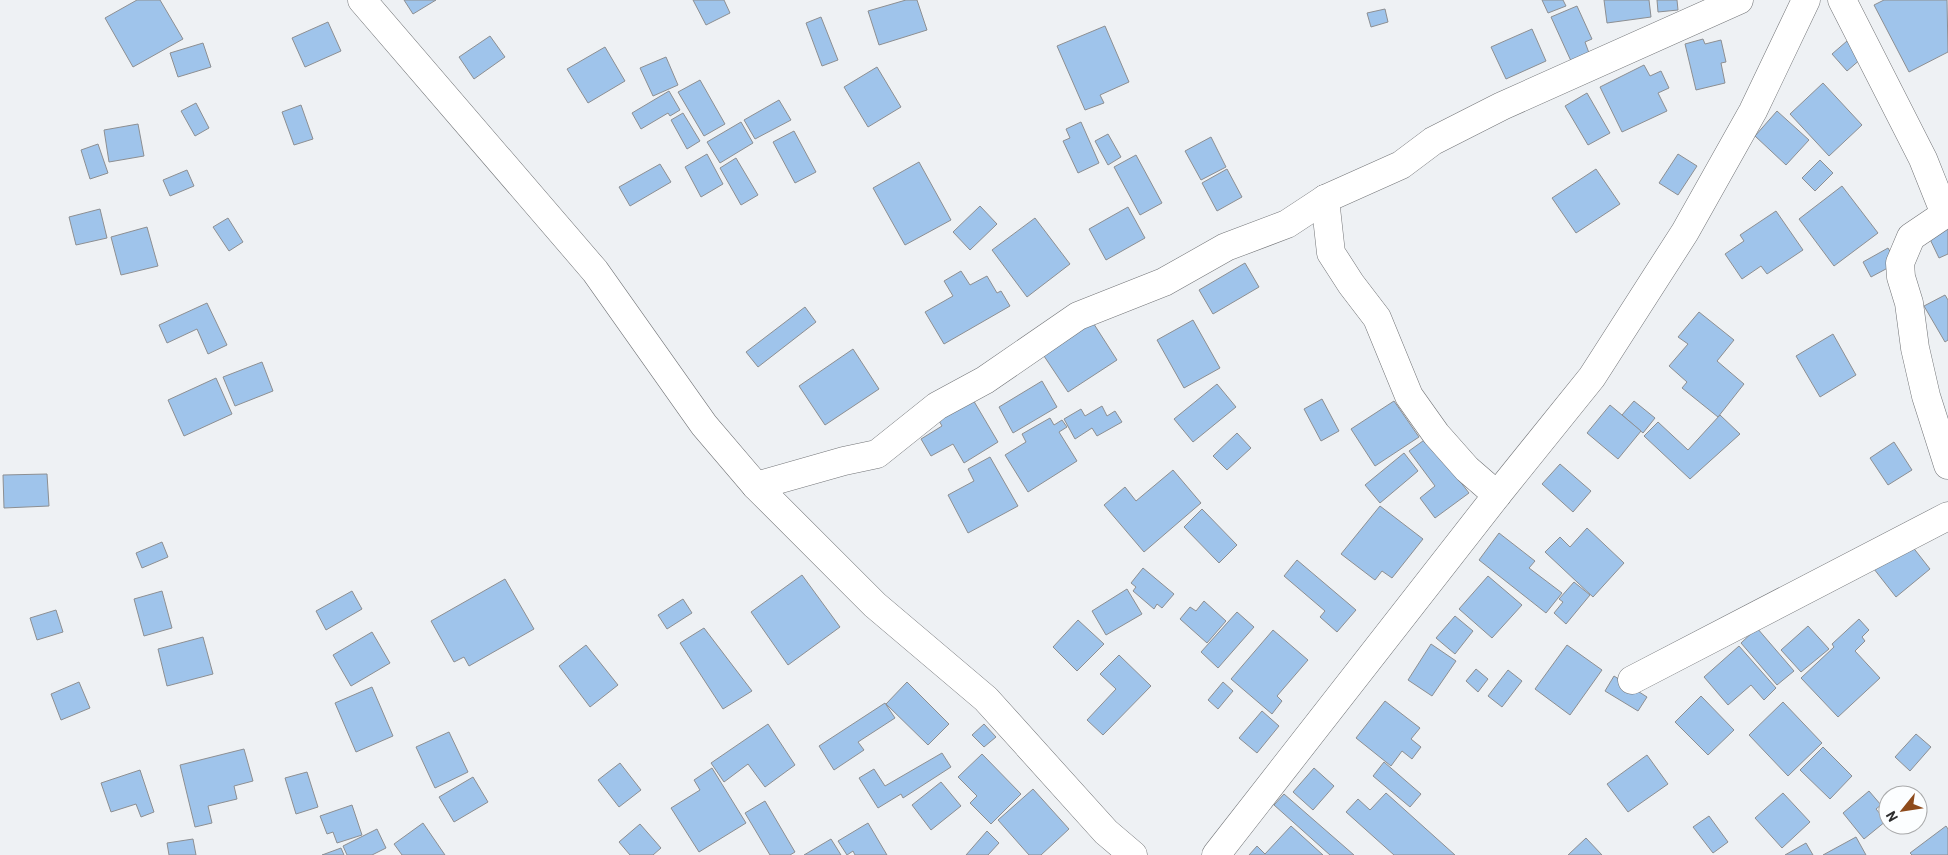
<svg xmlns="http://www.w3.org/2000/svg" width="1948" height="855" viewBox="0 0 1948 855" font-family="Barlow,sans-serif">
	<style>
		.building { fill: #9fc4eb; stroke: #8d8f92 }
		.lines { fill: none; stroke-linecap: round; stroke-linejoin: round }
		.minor-casing { stroke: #727477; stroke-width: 29 }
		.minor { stroke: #fff; stroke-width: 28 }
	</style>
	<rect width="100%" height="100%" fill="#eef1f4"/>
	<g class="building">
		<polygon points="137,0 160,0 183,39 133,67 105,18"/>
		<polygon points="404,0 436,0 413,14"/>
		<polygon points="693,0 724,0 730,13 706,25"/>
		<polygon points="906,0 917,0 927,30 879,45 868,11"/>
		<polygon points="1542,0 1563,0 1566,6 1548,13"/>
		<polygon points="1604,0 1649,0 1651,17 1607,23"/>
		<polygon points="1657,0 1677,0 1678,10 1658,12"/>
		<polygon points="1884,0 1947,0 1948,52 1909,72 1874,5"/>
		<polygon points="1577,6 1592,39 1585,42 1589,53 1571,61 1551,17"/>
		<polygon points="1385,9 1388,22 1371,27 1367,13"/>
		<polygon points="821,17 838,60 822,66 806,23"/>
		<polygon points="328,22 341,51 305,67 292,38"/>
		<polygon points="1105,26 1129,82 1100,95 1104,103 1085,110 1057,46"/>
		<polygon points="1532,29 1546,61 1506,79 1491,47"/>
		<polygon points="490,36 505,57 474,79 459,57"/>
		<polygon points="1703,39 1705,44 1721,40 1726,62 1721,63 1725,83 1696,90 1685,44"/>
		<polygon points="1847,41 1862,58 1847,71 1832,54"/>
		<polygon points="203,43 211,67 178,77 170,53"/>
		<polygon points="605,47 625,81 588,103 567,69"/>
		<polygon points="666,57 678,85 653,96 640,68"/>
		<polygon points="1644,65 1650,76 1661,71 1669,88 1658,93 1667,111 1622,132 1600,87"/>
		<polygon points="877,67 901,107 868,127 844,87"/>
		<polygon points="700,80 725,124 704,136 678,92"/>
		<polygon points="1823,83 1862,125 1829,156 1790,114"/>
		<polygon points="669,91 680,110 670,116 668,113 641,129 632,113"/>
		<polygon points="1587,93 1610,133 1588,145 1565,106"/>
		<polygon points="779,100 791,120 755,139 744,120"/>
		<polygon points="196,103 209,128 195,136 181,111"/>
		<polygon points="301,105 313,139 294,145 282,112"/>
		<polygon points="1777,111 1809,140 1786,165 1755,136"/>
		<polygon points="683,113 700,141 687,149 671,120"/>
		<polygon points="741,122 753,143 720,163 707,142"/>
		<polygon points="1081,122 1099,163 1078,173 1063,141 1070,138 1066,129"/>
		<polygon points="138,124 144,156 109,162 104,130"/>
		<polygon points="794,131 816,172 795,183 773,142"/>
		<polygon points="1108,134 1121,157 1108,165 1095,141"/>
		<polygon points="1211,137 1226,167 1201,180 1185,151"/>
		<polygon points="98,144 108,173 90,179 81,150"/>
		<polygon points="707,154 723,184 701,197 685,167"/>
		<polygon points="1678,154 1697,166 1678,195 1659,183"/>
		<polygon points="1136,155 1162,203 1140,215 1114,167"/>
		<polygon points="736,158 758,195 741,205 720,168"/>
		<polygon points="1820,160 1833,173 1815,191 1802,178"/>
		<polygon points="919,162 951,220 905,245 873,188"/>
		<polygon points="660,164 671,182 630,206 619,187"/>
		<polygon points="1227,169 1242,197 1217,211 1202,183"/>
		<polygon points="1596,169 1620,204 1576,233 1552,198"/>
		<polygon points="187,170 194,186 170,196 163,180"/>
		<polygon points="1842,186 1878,233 1834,266 1799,219"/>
		<polygon points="980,206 997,224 970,250 953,232"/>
		<polygon points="1128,207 1145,238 1106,260 1089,229"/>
		<polygon points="100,209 107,238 76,245 69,217"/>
		<polygon points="1776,211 1803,250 1767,274 1761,266 1742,279 1725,254 1744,241 1740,235"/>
		<polygon points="228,218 243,242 229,251 213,227"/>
		<polygon points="1035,218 1070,264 1027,297 992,250"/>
		<polygon points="1948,223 1948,254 1939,258 1927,233"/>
		<polygon points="147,227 158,266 121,275 111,237"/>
		<polygon points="1888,248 1897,263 1871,277 1863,262"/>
		<polygon points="1245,263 1259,287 1213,314 1199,290"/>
		<polygon points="961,271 970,285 987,276 997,293 1001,291 1010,306 944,344 925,312 953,296 944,281"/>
		<polygon points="1945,295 1948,300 1948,340 1945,342 1924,306"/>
		<polygon points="207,303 227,345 208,354 197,329 167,343 159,325"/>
		<polygon points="805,307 816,322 758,367 746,352"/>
		<polygon points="1699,312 1734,340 1717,361 1744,384 1718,417 1682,388 1687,382 1669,366 1688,344 1678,337"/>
		<polygon points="1090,318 1117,360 1068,392 1040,350"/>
		<polygon points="1193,320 1220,368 1184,388 1157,340"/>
		<polygon points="1833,334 1856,375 1820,397 1796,356"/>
		<polygon points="853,349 879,389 825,425 799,386"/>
		<polygon points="262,362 273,391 235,406 223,377"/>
		<polygon points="216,378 232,414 184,436 168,400"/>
		<polygon points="1042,381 1057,407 1013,433 999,407"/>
		<polygon points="1217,384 1236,407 1193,442 1174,419"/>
		<polygon points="972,398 998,442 964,463 953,444 931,456 921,439 942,426 938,419"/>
		<polygon points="1322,399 1339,431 1321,441 1304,409"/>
		<polygon points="1394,401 1419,437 1375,466 1351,429"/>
		<polygon points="1634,401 1655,418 1643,433 1622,415"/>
		<polygon points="1610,405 1641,431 1618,459 1587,433"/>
		<polygon points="1102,406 1107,416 1115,411 1122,422 1097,436 1092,428 1075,439 1064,419 1081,409 1085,416"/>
		<polygon points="1720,415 1740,434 1690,479 1644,436 1658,422 1688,450"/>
		<polygon points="1050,418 1054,425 1062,420 1067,427 1059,432 1077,461 1028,492 1005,455 1026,442 1022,434"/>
		<polygon points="1237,433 1251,448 1227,470 1213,456"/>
		<polygon points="1427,438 1469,493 1435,518 1420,498 1435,486 1409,451"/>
		<polygon points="1894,442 1912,470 1888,485 1870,458"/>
		<polygon points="1404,453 1418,471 1380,503 1365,485"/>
		<polygon points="990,457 1018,506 968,533 948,495 974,481 968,469"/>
		<polygon points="1560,464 1591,491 1573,512 1542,484"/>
		<polygon points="1173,470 1201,503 1144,552 1104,505 1125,487 1136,501"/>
		<polygon points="47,474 49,506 4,508 3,475"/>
		<polygon points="1380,506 1423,539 1392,578 1382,571 1375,580 1341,554"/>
		<polygon points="1202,509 1237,545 1219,563 1184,527"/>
		<polygon points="1587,528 1624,563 1593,597 1545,552 1560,537 1570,547"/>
		<polygon points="1499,533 1535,561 1529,568 1562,593 1546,613 1479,560"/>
		<polygon points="1908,541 1930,569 1896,597 1874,569"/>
		<polygon points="162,542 168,557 142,568 136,553"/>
		<polygon points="1297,560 1356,610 1337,632 1320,617 1325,611 1284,576"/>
		<polygon points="1143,568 1174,594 1162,608 1157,604 1154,609 1133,591 1136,587 1131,583"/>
		<polygon points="802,575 840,627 788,665 751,612"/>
		<polygon points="1488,576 1522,605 1492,638 1459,609"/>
		<polygon points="505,579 534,629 469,666 464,657 454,662 431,621"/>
		<polygon points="1574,582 1590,595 1566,624 1554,613 1563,602 1559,599"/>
		<polygon points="1127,589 1142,614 1106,635 1092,611"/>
		<polygon points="162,591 172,628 144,636 134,599"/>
		<polygon points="352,591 362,609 326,630 316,611"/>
		<polygon points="683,599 692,613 667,629 658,615"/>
		<polygon points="1204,601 1226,621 1207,643 1180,619 1190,607 1196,611"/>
		<polygon points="56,610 63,632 37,640 30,618"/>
		<polygon points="1237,612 1254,627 1218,668 1201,652"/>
		<polygon points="1455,616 1473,631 1455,654 1436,638"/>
		<polygon points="1859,619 1869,630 1862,637 1865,641 1855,651 1880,678 1838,717 1801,678 1834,647 1832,644"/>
		<polygon points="1078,620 1104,644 1077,671 1053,647"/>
		<polygon points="1808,626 1829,649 1801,672 1781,650"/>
		<polygon points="704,628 752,691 723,709 680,643"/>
		<polygon points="1757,628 1794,671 1777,685 1741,643"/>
		<polygon points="1273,630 1308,660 1277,696 1282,701 1272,714 1231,679"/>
		<polygon points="372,632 390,663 351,686 333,655"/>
		<polygon points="203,637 213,674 167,686 158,649"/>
		<polygon points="1431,644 1456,661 1432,696 1408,680"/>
		<polygon points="586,645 618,685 590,707 559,666"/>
		<polygon points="1567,645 1602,670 1570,715 1535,689"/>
		<polygon points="1739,646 1776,688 1764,700 1751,685 1728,705 1704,677"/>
		<polygon points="1119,655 1151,686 1103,735 1087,720 1116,689 1100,674"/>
		<polygon points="1476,669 1488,679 1478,692 1466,681"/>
		<polygon points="1508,670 1522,681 1502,707 1488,696"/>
		<polygon points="1614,676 1647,697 1638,711 1605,691"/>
		<polygon points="79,682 90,708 61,720 51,694"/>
		<polygon points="907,682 949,724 928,745 886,704"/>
		<polygon points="1223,682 1233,691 1218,709 1208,700"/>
		<polygon points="372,687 393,736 356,752 335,703"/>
		<polygon points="1701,696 1734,730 1708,755 1675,722"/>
		<polygon points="1385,701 1420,728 1411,739 1421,747 1412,759 1402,751 1391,766 1356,738"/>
		<polygon points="1783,702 1822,743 1788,776 1749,735"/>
		<polygon points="885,703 895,718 858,742 864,750 834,770 819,746"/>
		<polygon points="1262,711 1279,726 1257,753 1239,738"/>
		<polygon points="768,724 795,765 765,787 748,764 724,782 711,763"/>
		<polygon points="984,724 996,737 984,747 972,735"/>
		<polygon points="449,732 468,772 435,788 416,747"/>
		<polygon points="1916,734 1931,747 1910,771 1895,757"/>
		<polygon points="1823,747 1852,776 1830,799 1800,770"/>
		<polygon points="244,749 253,781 234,786 237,799 208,806 212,823 195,827 180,765"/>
		<polygon points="942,753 951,767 903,798 901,794 878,808 859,778 874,769 885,786"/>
		<polygon points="982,754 1021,794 991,824 970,803 977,796 958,777"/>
		<polygon points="1647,755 1668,784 1628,812 1607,784"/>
		<polygon points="1384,762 1421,794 1410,807 1373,776"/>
		<polygon points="620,763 641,790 619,807 598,780"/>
		<polygon points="712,768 746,823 699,852 671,808 700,790 694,780"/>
		<polygon points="1314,768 1334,786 1313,810 1293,792"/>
		<polygon points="140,770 154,812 141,817 136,804 111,812 101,783"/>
		<polygon points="307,772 318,807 296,814 285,778"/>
		<polygon points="473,777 488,802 454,822 439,797"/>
		<polygon points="941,782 961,806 931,830 912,805"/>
		<polygon points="1033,789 1069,829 1041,855 1029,855 998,820"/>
		<polygon points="1869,791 1881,805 1876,809 1886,821 1864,839 1843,813"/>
		<polygon points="1386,793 1455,855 1394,855 1346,812 1358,799 1370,810"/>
		<polygon points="1783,793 1810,822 1782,848 1755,818"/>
		<polygon points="1284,794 1354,855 1330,855 1274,805"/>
		<polygon points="765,801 795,852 790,855 770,855 745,813"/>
		<polygon points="352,805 362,835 337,843 333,832 327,834 320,816"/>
		<polygon points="1709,816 1728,842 1713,853 1693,827"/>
		<polygon points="423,823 445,855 402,855 394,844"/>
		<polygon points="868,823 887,855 855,855 853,851 847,855 838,841"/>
		<polygon points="640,824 661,848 653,855 630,855 619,842"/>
		<polygon points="1291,826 1323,855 1249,855 1257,846 1265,854"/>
		<polygon points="1946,826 1948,829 1948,855 1912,855 1910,853"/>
		<polygon points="377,829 386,848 372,855 347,855 343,846"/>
		<polygon points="987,831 999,843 988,855 966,855"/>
		<polygon points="1856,837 1866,855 1823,855"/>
		<polygon points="1586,838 1602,855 1568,855"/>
		<polygon points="193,839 196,855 169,855 167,843"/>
		<polygon points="831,839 841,855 804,855"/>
		<polygon points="1806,843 1813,855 1785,855"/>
		<polygon points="341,848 344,855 322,855"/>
	</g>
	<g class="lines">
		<g class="minor-casing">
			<g id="minor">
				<polyline points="362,0 595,271 704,425 756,486 875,605 986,699 1106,832 1133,855"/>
				<polyline points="1842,0 1923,159 1945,214 1911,237 1900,263 1901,277 1909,303 1915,348 1926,396 1948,465"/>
				<polyline points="1325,199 1331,253 1351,284 1377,318 1409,396 1436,434 1467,469 1497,495"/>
				<polyline points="756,486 844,461 877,454 937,406 985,380 1078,316 1164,282 1226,247 1287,224 1325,199 1401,165 1433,141 1502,106 1739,0"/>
				<polyline points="1632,680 1948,516"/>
				<polyline points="1216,855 1497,495 1592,377 1685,232 1753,111 1806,0"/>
			</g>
		</g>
		<use href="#minor" class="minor"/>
	</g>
	<g transform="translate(1903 810) rotate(240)"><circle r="24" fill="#fcfeff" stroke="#a9aaab"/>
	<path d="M0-4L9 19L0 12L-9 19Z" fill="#8e4b1c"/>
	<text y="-8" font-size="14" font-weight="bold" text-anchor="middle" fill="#2c2d2e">N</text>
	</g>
</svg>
